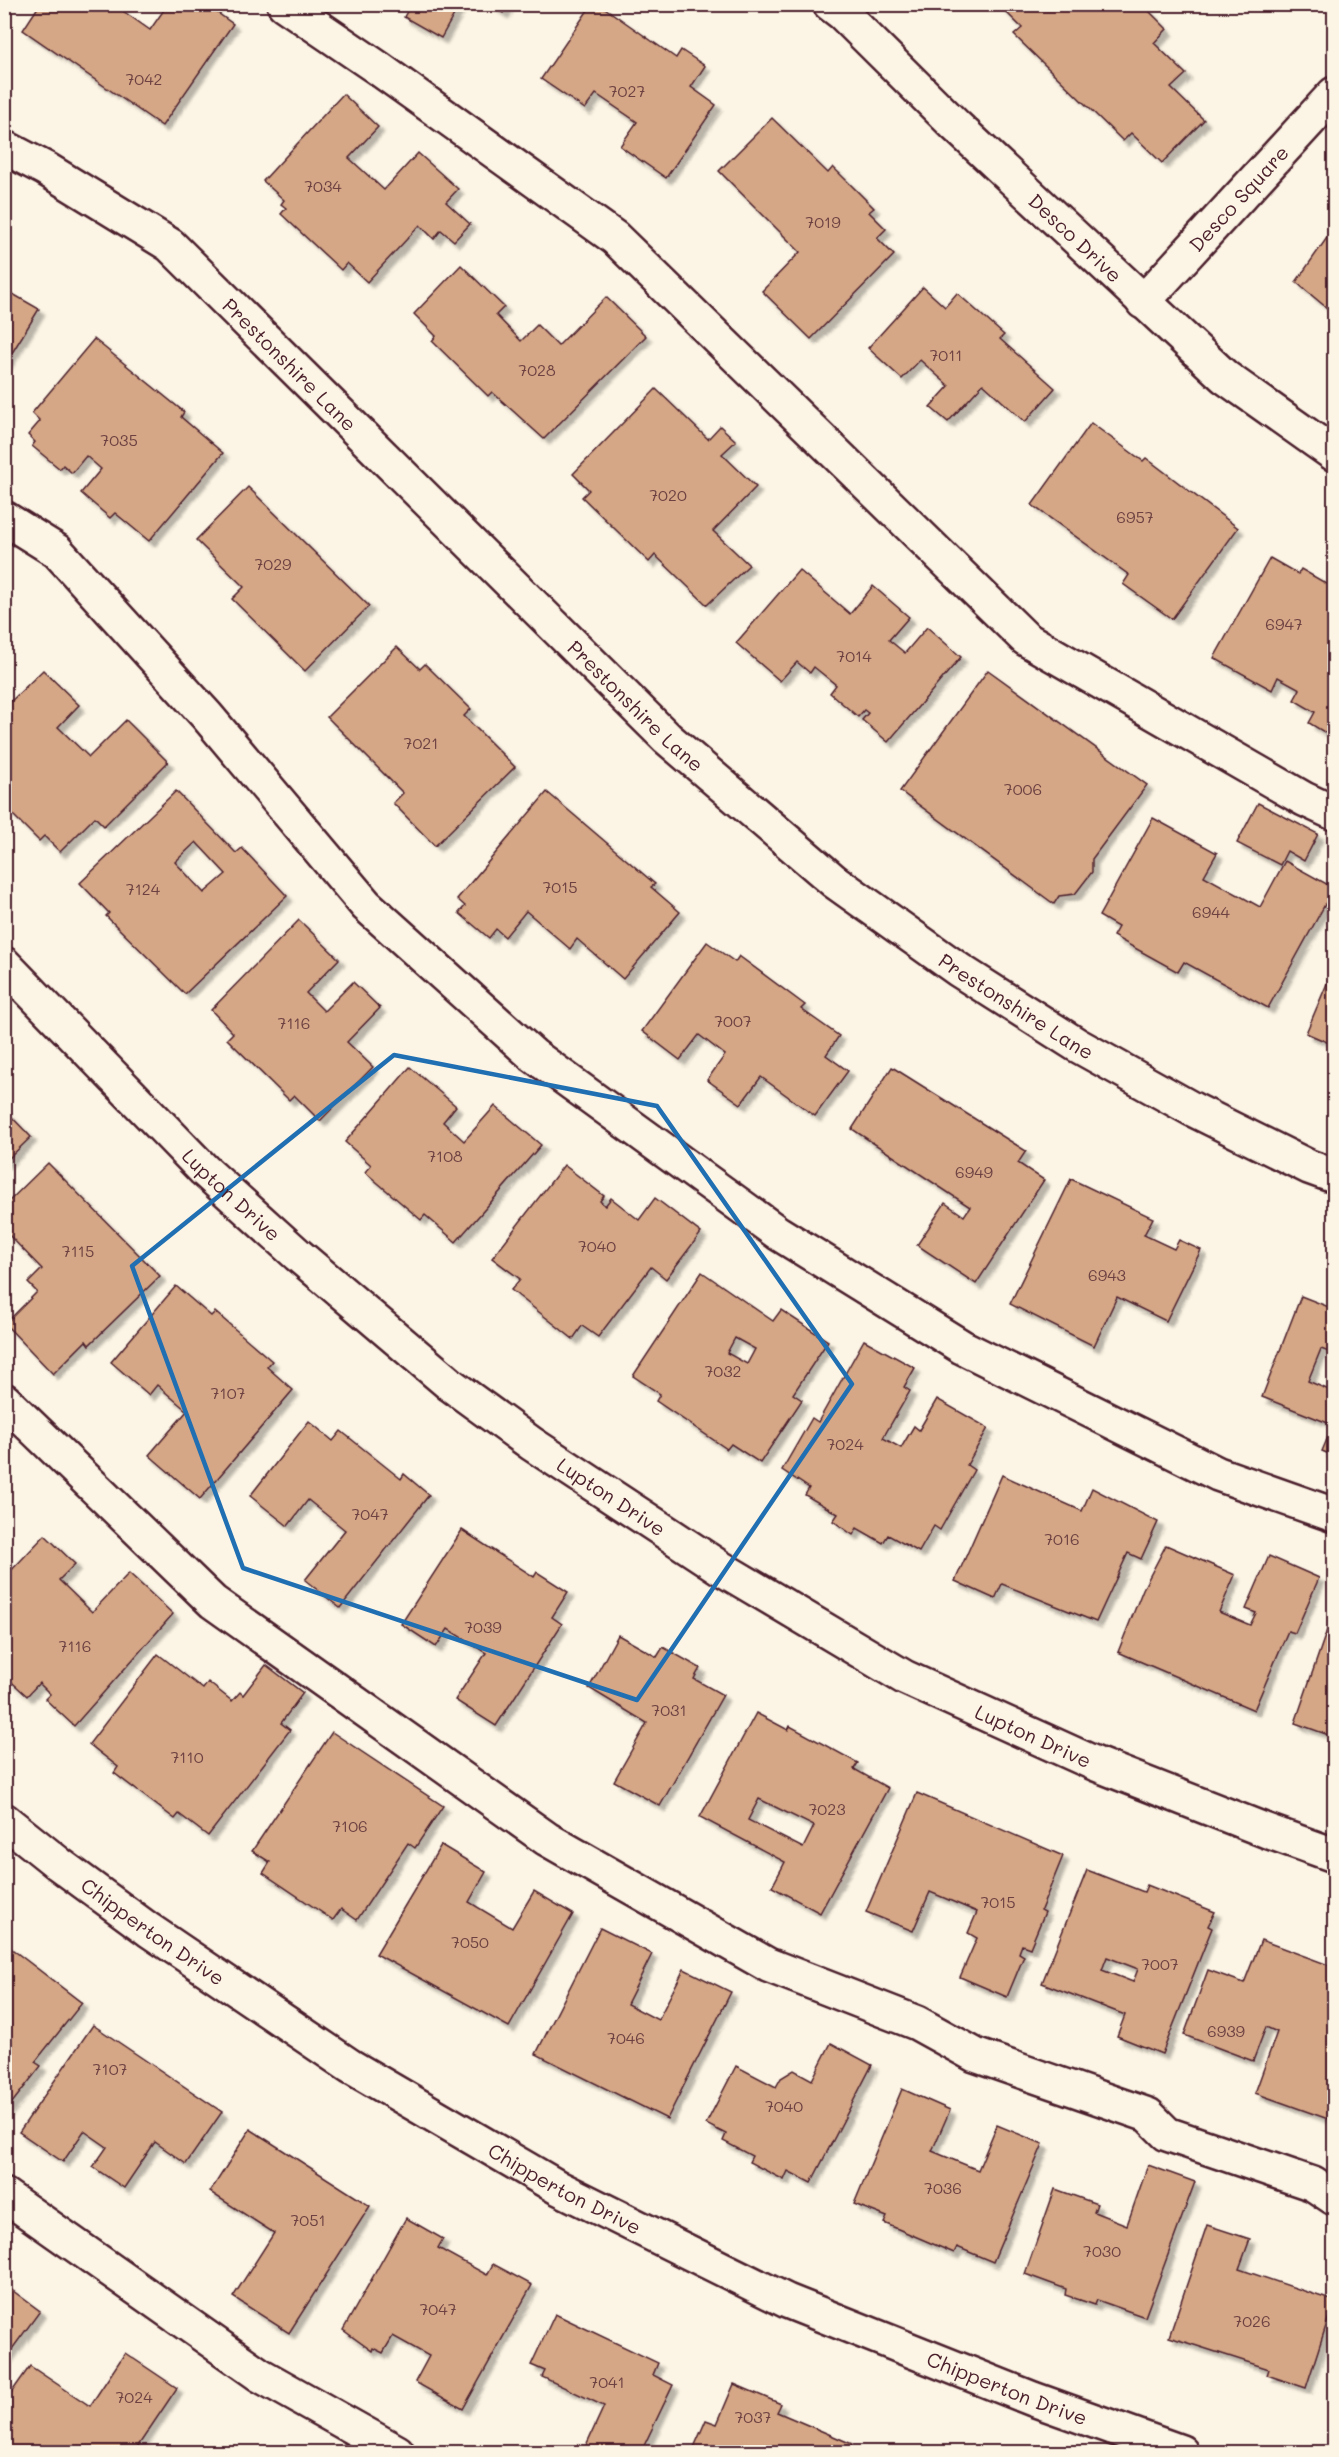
<svg xmlns="http://www.w3.org/2000/svg" width="1339" height="2457" viewBox="0 0 1339 2457" font-family="Mali,sans-serif">
	<style>
		.building { fill: #d5a786; stroke: #4a1f2b; stroke-width: 1.5; fill-rule: evenodd; filter: url(#shadow) }
		.lines { fill: none; stroke-linecap: round; stroke-linejoin: round }
		.minor-casing { stroke: #4a1f2b; stroke-width: 38 }
		.minor { stroke: #fcf5e5; stroke-width: 33 }
		.marked { fill: none; stroke: #1f6fb2; stroke-width: 4.5; stroke-linejoin: round }
		.labels { text-anchor: middle; dominant-baseline: central; stroke-width: 4.5; stroke-linejoin: round; paint-order: stroke }
		.number-label { font-size: 16px; fill: #6d4142 }
		.street-label { font-size: 20px; fill: #4a1f2b; stroke: #fcf5e5 }
	</style>
	<defs>
		<filter id="shadow"><feDropShadow dx="5.5" dy="5.5" stdDeviation="1.5" flood-color="#0004"/></filter>
	</defs>
	<rect width="100%" height="100%" fill="#fcf5e5"/>
	<filter id="ink" filterUnits="userSpaceOnUse"><feTurbulence type="fractalNoise" baseFrequency=".0167" numOctaves="2"/><feDisplacementMap in="SourceGraphic" scale="12" xChannelSelector="R" yChannelSelector="G"/><feConvolveMatrix kernelMatrix="1 2 1 2 8 2 1 2 1" color-interpolation-filters="sRGB"/></filter>
	<g filter="url(#ink)">
		<g class="building">
			<polygon points="40,4 113,4 150,30 168,4 205,4 233,24 162,126 23,30"/>
			<polygon points="411,4 460,4 441,38 404,17"/>
			<polygon points="489,4 508,4 503,13"/>
			<polygon points="592,4 599,4 676,58 681,50 705,66 691,87 716,105 666,178 620,146 637,122 596,94 585,109 541,79"/>
			<polygon points="998,4 1142,4 1167,29 1154,43 1186,74 1171,88 1204,120 1162,163 1131,133 1123,141 1014,35 1022,28"/>
			<polygon points="343,94 378,127 349,158 384,190 418,153 458,189 446,202 470,224 454,241 441,230 434,239 420,225 367,282 347,263 341,270 281,214 286,208 281,204 284,200 263,181"/>
			<polygon points="772,118 828,173 833,167 874,208 869,212 886,229 877,238 894,255 811,339 762,291 800,252 719,171"/>
			<polygon points="1331,232 1334,234 1334,314 1296,282"/>
			<polygon points="461,265 504,307 496,315 521,341 537,325 558,346 606,297 646,336 544,439 492,392 488,396 432,341 436,336 414,314"/>
			<polygon points="923,287 945,307 957,293 1004,335 1000,339 1055,388 1025,422 983,384 948,422 930,407 949,386 920,360 902,379 868,348"/>
			<polygon points="4,289 39,309 4,366"/>
			<polygon points="94,339 184,412 181,417 223,453 149,541 115,513 110,518 81,493 101,469 86,456 72,473 63,465 60,469 32,446 35,442 28,435 40,421 32,413"/>
			<polygon points="656,389 708,439 720,426 736,441 722,454 756,487 713,531 749,565 707,605 655,555 649,562 582,497 589,490 573,474"/>
			<polygon points="1091,423 1143,461 1146,458 1238,528 1172,619 1123,584 1129,575 1032,505"/>
			<polygon points="248,487 369,606 305,671 232,599 244,587 196,540"/>
			<polygon points="1270,558 1298,574 1301,569 1334,588 1334,738 1309,723 1315,712 1294,700 1300,689 1278,677 1272,690 1214,658"/>
			<polygon points="799,570 850,614 873,586 909,617 889,640 905,653 927,627 961,657 888,742 862,720 868,713 864,710 858,717 830,693 836,685 814,667 810,673 797,662 780,681 736,643"/>
			<polygon points="397,647 420,669 425,664 471,709 464,716 515,767 435,846 393,803 403,793 327,717"/>
			<polygon points="43,670 79,705 58,727 89,757 126,720 168,762 104,826 95,817 60,852 44,836 39,841 4,806 4,708"/>
			<polygon points="988,670 1147,785 1092,859 1092,872 1075,894 1059,896 1054,904 900,791"/>
			<path d="M176,791L236,853L242,848L287,896L185,994L106,916L109,913L80,883ZM196,842L226,874L204,893L175,862Z"/>
			<polygon points="547,792 655,884 651,887 680,912 623,979 577,939 570,949 526,911 505,937 496,929 489,938 459,913 465,906 457,899"/>
			<polygon points="1258,803 1318,834 1304,861 1287,851 1280,865 1237,843"/>
			<polygon points="1153,818 1217,853 1204,876 1260,907 1285,861 1334,888 1268,1008 1184,962 1178,972 1113,936 1118,927 1099,916"/>
			<polygon points="299,920 339,959 306,993 324,1011 353,982 380,1008 347,1042 373,1067 320,1121 294,1095 289,1100 227,1039 233,1033 211,1010"/>
			<polygon points="707,942 735,962 739,956 805,1005 801,1009 839,1036 826,1055 848,1071 815,1116 761,1077 741,1104 707,1080 725,1055 699,1035 680,1060 642,1031"/>
			<polygon points="1334,967 1334,1045 1306,1033"/>
			<polygon points="410,1067 456,1106 443,1122 464,1141 495,1106 541,1145 456,1242 425,1215 421,1220 365,1172 371,1165 345,1142"/>
			<polygon points="892,1067 1026,1151 1018,1163 1044,1180 976,1284 917,1245 945,1203 964,1216 970,1207 852,1129"/>
			<polygon points="4,1109 31,1137 4,1163"/>
			<polygon points="48,1163 160,1276 89,1345 86,1341 53,1374 5,1324 37,1292 28,1283 42,1269 4,1230 4,1206"/>
			<polygon points="564,1165 604,1196 600,1201 605,1206 611,1198 639,1220 655,1198 701,1233 666,1279 651,1267 598,1337 582,1326 573,1339 511,1290 520,1279 492,1258"/>
			<polygon points="1071,1179 1153,1218 1144,1235 1174,1249 1179,1240 1201,1250 1166,1321 1117,1297 1094,1346 1010,1304"/>
			<path d="M702,1272L773,1321L781,1310L828,1341L793,1394L802,1400L760,1463L731,1444L727,1449L656,1401L660,1394L633,1376ZM735,1338L755,1349L747,1364L727,1353Z"/>
			<polygon points="176,1286 211,1316 215,1312 272,1361 267,1367 293,1390 200,1499 149,1455 187,1411 157,1385 149,1395 111,1362"/>
			<polygon points="1301,1296 1334,1309 1334,1354 1321,1349 1308,1381 1334,1392 1334,1456 1322,1451 1333,1425 1262,1397"/>
			<polygon points="864,1340 915,1368 904,1387 910,1391 883,1438 901,1448 914,1426 919,1430 937,1399 988,1428 967,1465 974,1470 940,1530 934,1526 919,1552 888,1535 883,1543 857,1528 853,1535 833,1521 838,1514 805,1495 809,1488 782,1470 812,1418 818,1422"/>
			<polygon points="309,1421 333,1441 341,1431 401,1479 404,1474 429,1495 340,1608 305,1580 345,1530 308,1500 288,1526 250,1496"/>
			<polygon points="1002,1475 1082,1511 1092,1488 1158,1522 1141,1559 1128,1553 1096,1622 1002,1584 995,1599 955,1581"/>
			<polygon points="462,1530 534,1577 537,1572 568,1592 552,1617 562,1624 496,1726 455,1700 486,1653 448,1629 436,1647 401,1624"/>
			<polygon points="45,1535 75,1564 59,1580 92,1612 129,1573 173,1614 74,1726 45,1699 50,1694 39,1683 27,1696 4,1675 4,1578"/>
			<polygon points="1166,1545 1235,1575 1219,1612 1250,1625 1256,1613 1246,1609 1269,1556 1319,1578 1295,1633 1288,1631 1254,1710 1118,1652 1143,1589"/>
			<polygon points="1329,1624 1334,1626 1334,1737 1295,1723"/>
			<polygon points="618,1635 657,1657 663,1647 700,1668 694,1679 723,1695 660,1806 614,1781 647,1723 589,1688"/>
			<polygon points="158,1654 203,1689 208,1682 232,1701 240,1692 243,1695 266,1665 303,1693 281,1723 290,1730 208,1836 179,1814 175,1819 114,1773 118,1767 89,1744"/>
			<path d="M756,1713L788,1730L790,1726L858,1763L854,1769L888,1788L820,1913L772,1887L785,1862L700,1817ZM759,1799L814,1826L803,1848L748,1820Z"/>
			<polygon points="332,1732 443,1806 415,1848 408,1843 357,1920 341,1909 333,1920 263,1873 270,1862 252,1851"/>
			<polygon points="917,1793 1063,1856 1041,1910 1045,1912 1030,1948 1022,1945 1019,1953 1024,1956 1007,1997 960,1977 977,1938 968,1933 977,1912 930,1892 913,1931 866,1912"/>
			<polygon points="441,1845 486,1872 469,1902 512,1928 534,1891 573,1914 509,2027 376,1954"/>
			<path d="M1087,1870L1144,1892L1147,1885L1215,1912L1208,1926L1212,1928L1162,2054L1117,2036L1125,2015L1042,1983ZM1107,1957L1138,1969L1133,1982L1102,1970Z"/>
			<polygon points="600,1928 652,1954 627,2004 658,2020 684,1969 731,1992 667,2119 536,2054"/>
			<polygon points="1261,1940 1334,1967 1334,2102 1328,2119 1255,2093 1277,2032 1266,2027 1253,2061 1184,2035 1208,1970 1244,1983"/>
			<polygon points="4,1943 82,2003 35,2062 41,2066 4,2113"/>
			<polygon points="93,2025 222,2112 186,2164 155,2142 124,2188 93,2167 107,2147 84,2131 63,2162 19,2132"/>
			<polygon points="831,2043 872,2065 811,2183 788,2171 784,2180 749,2162 752,2156 723,2141 726,2134 706,2124 736,2066 776,2087 781,2078 794,2070 812,2080"/>
			<polygon points="902,2089 950,2110 932,2151 978,2170 997,2125 1043,2144 993,2262 957,2247 954,2253 884,2223 887,2217 854,2204"/>
			<polygon points="250,2129 370,2206 289,2333 233,2297 274,2233 210,2192"/>
			<polygon points="1148,2165 1195,2182 1145,2317 1097,2300 1095,2305 1065,2295 1066,2289 1025,2274 1055,2189 1097,2204 1094,2212 1127,2225"/>
			<polygon points="406,2218 443,2239 438,2248 487,2275 493,2264 532,2285 463,2409 415,2382 429,2356 393,2336 383,2353 373,2348 372,2351 343,2330"/>
			<polygon points="1207,2225 1250,2239 1239,2269 1334,2301 1306,2388 1267,2375 1269,2369 1169,2337"/>
			<polygon points="5,2285 40,2311 4,2360 4,2286"/>
			<polygon points="555,2314 658,2363 653,2375 673,2385 641,2452 583,2452 604,2406 542,2377 545,2371 531,2365"/>
			<polygon points="125,2353 177,2388 134,2452 10,2452 4,2449 4,2403 30,2366 90,2406"/>
			<polygon points="734,2384 781,2404 777,2412 852,2444 848,2452 692,2452 706,2420 717,2424"/>
			<polygon points="274,2446 286,2452 270,2452"/>
		</g>
		<g class="lines">
			<g class="minor-casing">
				<g id="minor">
					<polyline points="284,4 378,68 615,238 1026,639 1304,799 1334,813"/>
					<path id="s1" d="M830,4L843,14L955,125L1225,377L1334,454"/>
					<path id="s2" d="M4,147L46,169L170,245L667,738L834,881L959,970L1077,1045L1192,1109L1309,1167L1334,1176"/>
					<path id="s3" d="M1143,302L1334,94"/>
					<polyline points="4,518 57,551 207,716 366,905 533,1055 778,1233 962,1347 1218,1474 1334,1515"/>
					<path id="s4" d="M4,964L204,1170L298,1255L451,1385L532,1444L719,1567L904,1677L1096,1764L1267,1831L1334,1855"/>
					<polyline points="4,1400 213,1602 547,1839 768,1965 917,2023 975,2055 1148,2115 1167,2134 1313,2184 1334,2198"/>
					<path id="s5" d="M4,1820L59,1864L149,1930L350,2066L559,2188L787,2301L1033,2399L1181,2452"/>
					<polyline points="4,2195 260,2375 397,2452"/>
				</g>
			</g>
			<use href="#minor" class="minor"/>
		</g>
	</g>
	<path class="marked" d="M394,1055L657,1106L852,1384L637,1700L243,1568L132,1266Z"/>
	<g class="labels">
		<g class="number-label">
			<text x="144" y="78">7042</text>
			<text x="627" y="90">7027</text>
			<text x="323" y="185">7034</text>
			<text x="823" y="221">7019</text>
			<text x="946" y="354">7011</text>
			<text x="537" y="369">7028</text>
			<text x="119" y="439">7035</text>
			<text x="668" y="494">7020</text>
			<text x="1135" y="516">6957</text>
			<text x="273" y="563">7029</text>
			<text x="1284" y="623">6947</text>
			<text x="854" y="655">7014</text>
			<text x="421" y="742">7021</text>
			<text x="1023" y="788">7006</text>
			<text x="560" y="886">7015</text>
			<text x="143" y="888">7124</text>
			<text x="1211" y="911">6944</text>
			<text x="733" y="1020">7007</text>
			<text x="294" y="1022">7116</text>
			<text x="445" y="1155">7108</text>
			<text x="974" y="1171">6949</text>
			<text x="597" y="1245">7040</text>
			<text x="78" y="1250">7115</text>
			<text x="1107" y="1274">6943</text>
			<text x="723" y="1370">7032</text>
			<text x="228" y="1392">7107</text>
			<text x="845" y="1443">7024</text>
			<text x="370" y="1513">7047</text>
			<text x="1062" y="1538">7016</text>
			<text x="483" y="1626">7039</text>
			<text x="75" y="1645">7116</text>
			<text x="669" y="1709">7031</text>
			<text x="187" y="1756">7110</text>
			<text x="827" y="1808">7023</text>
			<text x="350" y="1825">7106</text>
			<text x="998" y="1901">7015</text>
			<text x="470" y="1941">7050</text>
			<text x="1160" y="1963">7007</text>
			<text x="1226" y="2030">6939</text>
			<text x="626" y="2037">7046</text>
			<text x="110" y="2068">7107</text>
			<text x="784" y="2105">7040</text>
			<text x="943" y="2187">7036</text>
			<text x="308" y="2219">7051</text>
			<text x="1102" y="2250">7030</text>
			<text x="438" y="2308">7047</text>
			<text x="1252" y="2320">7026</text>
			<text x="607" y="2381">7041</text>
			<text x="134" y="2396">7024</text>
			<text x="753" y="2416">7037</text>
		</g>
		<g class="street-label">
			<text stroke="none"><textPath href="#s3" startOffset="141">Desco Square</textPath></text>
			<text stroke="none"><textPath href="#s1" startOffset="339">Desco Drive</textPath></text>
			<text stroke="none"><textPath href="#s2" startOffset="362">Prestonshire Lane</textPath></text>
			<text stroke="none"><textPath href="#s2" startOffset="848">Prestonshire Lane</textPath></text>
			<text stroke="none"><textPath href="#s2" startOffset="1334">Prestonshire Lane</textPath></text>
			<text stroke="none"><textPath href="#s4" startOffset="324">Lupton Drive</textPath></text>
			<text stroke="none"><textPath href="#s4" startOffset="810">Lupton Drive</textPath></text>
			<text stroke="none"><textPath href="#s4" startOffset="1296">Lupton Drive</textPath></text>
			<text stroke="none"><textPath href="#s5" startOffset="186">Chipperton Drive</textPath></text>
			<text stroke="none"><textPath href="#s5" startOffset="672">Chipperton Drive</textPath></text>
			<text stroke="none"><textPath href="#s5" startOffset="1158">Chipperton Drive</textPath></text>
		</g>
	</g>
	<rect width="1339" height="2457" fill="none" stroke="#fcf5e5" stroke-width="24"/>
	<rect x="12" y="12" width="1315" height="2433" fill="none" stroke="#4a1f2b" stroke-width="2" filter="url(#ink)"/>
</svg>
